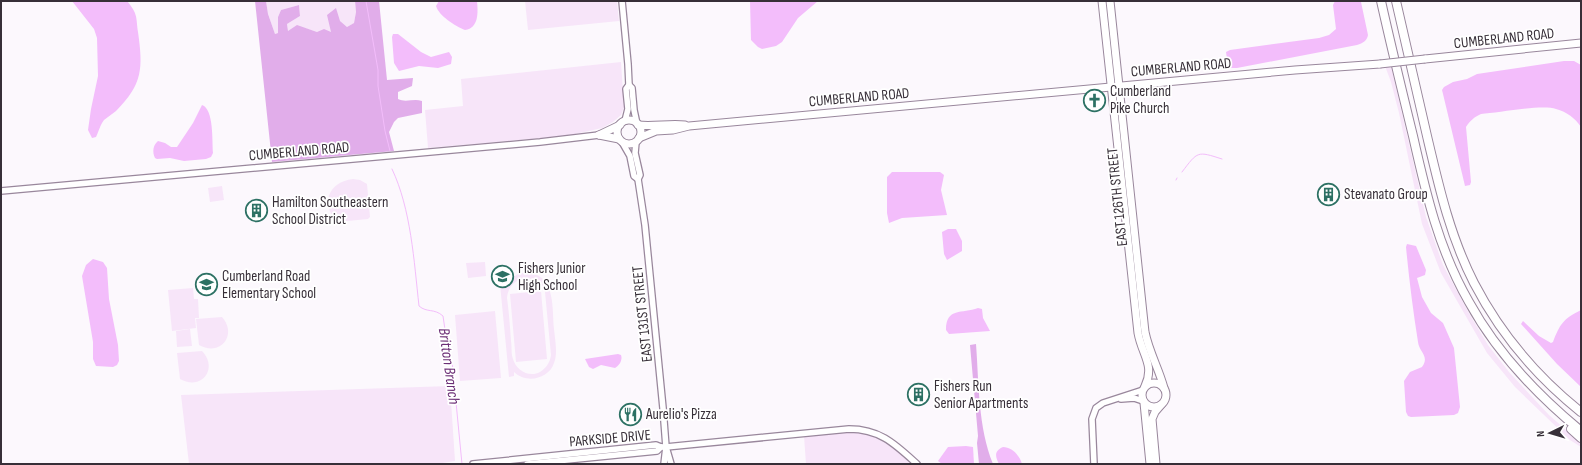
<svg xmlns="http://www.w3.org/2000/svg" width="1582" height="465" viewBox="0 0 1582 465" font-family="'Sofia Sans Condensed',sans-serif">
  <rect width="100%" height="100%" fill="#fcf8fd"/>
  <!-- green -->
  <g fill="#f7e5f9" fill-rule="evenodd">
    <polygon points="266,1 355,1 356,12 354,23 347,27 340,21 332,33 317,32 305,28 288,31 287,24 300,16 299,5 281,10 278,17 278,33 275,34 268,14"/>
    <polygon points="525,1 617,1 619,21 528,30"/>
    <polygon points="621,62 624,107 621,115 613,122 602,128 566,136 428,148 425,110 463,106 461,79"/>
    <polygon points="1385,66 1391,66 1426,217 1443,265 1470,315 1488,345 1509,372 1549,415 1581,443 1581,447 1570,440 1515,387 1487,353 1441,273 1422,224 1399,113 1391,82"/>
    <path d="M 353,179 L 360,180 L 367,184 L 370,217 L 368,219 L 337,222 C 320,204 328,182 353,179 Z"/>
    <polygon points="222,186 224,200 210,202 208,188"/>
    <polygon points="485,262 486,276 468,278 466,263"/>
    <path d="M 505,273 L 506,284 C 513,277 519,271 530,273 C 556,277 552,310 554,329 C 555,340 558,353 554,363 C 549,379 526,384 514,372 L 514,376 L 509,377 L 499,274 ZM 529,278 L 539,283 L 545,292 L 551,355 C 550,363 546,368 540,372 C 529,378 516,370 513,359 C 511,354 512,347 511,341 C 510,327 509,312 507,298 C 508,286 516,278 529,278 Z"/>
    <polygon points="193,288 194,299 198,299 199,318 195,318 196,328 172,331 168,290"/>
    <polygon points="541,291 547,359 516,362 510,294"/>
    <polygon points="495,311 501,378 460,381 455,315"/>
    <path d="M 222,317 C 238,335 220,357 199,345 L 196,319 Z"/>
    <polygon points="190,329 192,346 177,347 176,331"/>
    <path d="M 202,351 C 219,369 201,391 180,379 L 177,353 Z"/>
    <polygon points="450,386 455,461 436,464 189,464 181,395"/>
    <path d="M 851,432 C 875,433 894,447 911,464 L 806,464 L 804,436 Z"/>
  </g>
  <!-- forest -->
  <g fill="#e1adea">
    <path d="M 255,1 L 266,1 L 268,14 L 275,34 L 278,33 L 278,17 L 281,10 L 299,5 L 300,16 L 287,24 L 288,31 L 297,25 L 317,32 L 324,29 L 331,32 L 327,15 L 336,8 L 340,21 L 347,27 L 354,23 L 356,12 L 355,1 L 379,1 L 387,80 L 413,78 L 412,86 L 398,92 L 398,99 C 406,103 414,98 422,101 L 422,113 L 398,118 L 394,122 L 389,132 L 394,151 L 272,162 Z"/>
    <path d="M 976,344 C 979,384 978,427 993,464 L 979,464 L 977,443 L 978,436 L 970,345 Z"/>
  </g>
  <!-- water -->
  <g fill="#f3bdfb">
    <path d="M 72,1 L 127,1 C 138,14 136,17 138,32 C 143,68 143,84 116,111 C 112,114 108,117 104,120 C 100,125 99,131 96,137 L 92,138 L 88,130 L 91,109 L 98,76 L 97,38 L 94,29 Z"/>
    <path d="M 439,1 L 477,1 C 478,12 479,28 465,30 C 455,26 439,16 436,6 Z"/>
    <polygon points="750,1 818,1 798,18 782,42 776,46 762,49 758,47 751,40"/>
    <path d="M 1335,1 L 1360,1 L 1361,2 L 1368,35 C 1367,41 1363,43 1357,45 L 1237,68 L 1231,68 L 1228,66 L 1226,52 L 1230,50 L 1319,38 L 1329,35 L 1336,29 L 1333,5 Z"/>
    <polygon points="393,34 398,34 421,52 431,57 449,52 452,57 451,64 438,68 419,66 399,71 394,63 392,37"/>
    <path d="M 1564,61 L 1574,61 L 1581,65 L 1581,127 C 1575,118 1567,112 1556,109 C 1542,104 1498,113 1481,114 C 1474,117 1470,121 1466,127 L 1471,182 L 1470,185 L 1465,186 L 1443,94 L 1442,90 L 1444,87 L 1453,82 L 1467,79 L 1477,74 Z"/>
    <path d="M 202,105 C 214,109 212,141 213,153 L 211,157 L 206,159 L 184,161 L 170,158 L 157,159 L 155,158 C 152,152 153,145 158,141 L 165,143 L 171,147 L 177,147 L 193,123 Z"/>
    <polygon points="892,172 940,172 944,175 941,190 947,215 902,218 889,223 887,213 887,177"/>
    <polygon points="948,229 956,229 962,241 962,251 947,260 944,254 942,232"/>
    <path d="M 1407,244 L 1416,246 L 1426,270 L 1425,275 L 1417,278 L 1422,297 L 1431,313 L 1443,323 L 1454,348 L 1460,407 L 1458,413 L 1454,415 L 1411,417 L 1408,416 L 1406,412 L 1404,381 L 1410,372 L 1422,367 C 1430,356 1419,352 1418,342 C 1413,310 1409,279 1406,247 Z"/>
    <polygon points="93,259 103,262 107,268 109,299 118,345 119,361 117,365 113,367 96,366 93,359 93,342 82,276 86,265"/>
    <path d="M 978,308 L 982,309 L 983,318 L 990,331 L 949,334 L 946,330 C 946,307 962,314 978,308 Z"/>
    <path d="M 1581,310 L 1581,387 L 1557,364 L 1521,324 L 1523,321 L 1539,336 L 1551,343 L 1553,342 C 1560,324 1563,319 1581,310 Z"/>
    <path d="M 618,354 L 621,355 C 623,360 619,366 615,368 L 601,365 L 593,369 L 589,367 L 585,359 Z"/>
    <polygon points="966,446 973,447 974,464 942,464 938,461 948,447"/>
    <path d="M 1003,447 C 1012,447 1020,456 1022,464 L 999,464 C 995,456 994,451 1003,447 Z"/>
  </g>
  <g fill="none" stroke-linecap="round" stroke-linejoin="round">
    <!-- stream -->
    <g stroke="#f3bdfb" stroke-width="1">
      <polyline points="366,1 378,70 378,86 385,131 390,151"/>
      <path d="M 392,169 C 411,209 414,261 419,306 C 427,313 434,308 443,316 L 449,357 L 452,361 L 462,464"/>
      <path d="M 1182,172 C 1198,151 1197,151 1222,159"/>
      <polyline points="1176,180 1177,178"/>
    </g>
    <defs>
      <g id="minor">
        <polyline points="622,1 628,64 629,85 626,89 628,109 625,121"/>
        <polyline points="629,85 632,88 634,110 637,124"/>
        <polyline points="622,142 630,156 634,176 638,179"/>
        <polyline points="636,142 635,153 640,175 638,179 645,225 663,408 666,447 664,464"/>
        <polyline points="1,191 540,142 599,135"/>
        <polyline points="1121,399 1134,398 1143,401"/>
        <polyline points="666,447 671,464"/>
        <path d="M 473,464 L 656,445 L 661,447 L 666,447 L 849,429 C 880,429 895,444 917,464"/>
        <polyline points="527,464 657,451 661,447"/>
        <polyline points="1094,464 1092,419 1096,408 1103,403 1143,390"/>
      </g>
      <g id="major">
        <path d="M 1102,1 L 1138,333 C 1142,355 1155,365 1145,386"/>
        <path d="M 1110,1 L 1145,332 C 1149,352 1159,369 1164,388"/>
        <polyline points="1425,59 1581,43"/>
        <circle cx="629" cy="132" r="12"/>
        <path d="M 638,125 C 654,127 669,123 685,125"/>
        <polyline points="599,135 620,125"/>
        <polyline points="599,135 619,139"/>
        <polyline points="639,138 656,131 673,130 689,126 1295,70 1380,64"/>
        <circle cx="1154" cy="395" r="12"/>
        <polyline points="1144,403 1150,464"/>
        <polyline points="1156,464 1152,419 1155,412 1161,405"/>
      </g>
      <g id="highway">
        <path d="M 1381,1 C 1391,46 1402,91 1413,136 C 1426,194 1439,250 1469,302 C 1497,353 1536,394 1581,431"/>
        <path d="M 1396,1 C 1406,46 1417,91 1427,136 C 1439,187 1450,236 1474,283 C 1500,333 1537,377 1581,412"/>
        <polyline points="1571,429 1581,438"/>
      </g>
    </defs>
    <!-- minor casing -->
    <use href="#minor" stroke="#99879c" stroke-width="8"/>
    <!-- major casing -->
    <use href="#major" stroke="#99879c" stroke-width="9"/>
    <!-- highway casing -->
    <use href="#highway" stroke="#99879c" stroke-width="10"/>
    <!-- minor -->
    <use href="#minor" stroke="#fff" stroke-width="5.5"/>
    <!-- major -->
    <use href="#major" stroke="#fff" stroke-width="7"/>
    <!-- highway -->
    <use href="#highway" stroke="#fff" stroke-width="8"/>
    <defs>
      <polyline id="major-bridge" points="1380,64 1425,59"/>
    </defs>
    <!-- major-bridge casing -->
    <use href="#major-bridge" stroke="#99879c" stroke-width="9" stroke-linecap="butt"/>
    <!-- major-bridge -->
    <use href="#major-bridge" stroke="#fff" stroke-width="7"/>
  </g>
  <!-- icons -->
  <defs>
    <symbol id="church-ring" viewBox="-11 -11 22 22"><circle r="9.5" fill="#fff" stroke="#2d7164" stroke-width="1.5"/><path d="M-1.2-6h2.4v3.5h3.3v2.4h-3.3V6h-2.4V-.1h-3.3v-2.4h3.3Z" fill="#2d7164"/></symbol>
    <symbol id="building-ring" viewBox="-11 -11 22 22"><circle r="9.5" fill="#fff" stroke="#2d7164" stroke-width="1.5"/><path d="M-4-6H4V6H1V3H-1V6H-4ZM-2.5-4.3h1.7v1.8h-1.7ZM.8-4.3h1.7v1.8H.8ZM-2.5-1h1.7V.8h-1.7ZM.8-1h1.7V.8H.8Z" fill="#2d7164"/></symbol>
    <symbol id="school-ring" viewBox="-11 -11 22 22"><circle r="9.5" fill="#fff" stroke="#2d7164" stroke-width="1.5"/><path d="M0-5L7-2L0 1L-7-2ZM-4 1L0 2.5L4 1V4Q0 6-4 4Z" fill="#2d7164"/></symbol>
    <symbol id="restaurant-ring" viewBox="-11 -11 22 22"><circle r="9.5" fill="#fff" stroke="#2d7164" stroke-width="1.5"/><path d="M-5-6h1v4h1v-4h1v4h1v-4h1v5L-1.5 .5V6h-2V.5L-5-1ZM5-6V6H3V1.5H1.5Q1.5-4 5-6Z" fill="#2d7164"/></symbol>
  </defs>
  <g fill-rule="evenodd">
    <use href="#church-ring" x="1082" y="88" width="25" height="25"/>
    <use href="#building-ring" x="1316" y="182" width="25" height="25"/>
    <use href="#building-ring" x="244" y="198" width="25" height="25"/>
    <use href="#school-ring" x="490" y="264" width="25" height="25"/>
    <use href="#school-ring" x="194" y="272" width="25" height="25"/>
    <use href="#building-ring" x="906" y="382" width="25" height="25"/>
    <use href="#restaurant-ring" x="618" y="402" width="25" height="25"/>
  </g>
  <g text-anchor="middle" stroke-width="3.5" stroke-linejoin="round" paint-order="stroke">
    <!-- street labels -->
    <g font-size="15" fill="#372f38" stroke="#fff">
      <text transform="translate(1504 38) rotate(-6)" y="5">CUMBERLAND ROAD</text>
      <text transform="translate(1181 67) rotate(-5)" y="5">CUMBERLAND ROAD</text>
      <text transform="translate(859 97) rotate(-5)" y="5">CUMBERLAND ROAD</text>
      <text transform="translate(299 151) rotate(-5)" y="5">CUMBERLAND ROAD</text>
      <text transform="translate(1117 197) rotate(-96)" y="5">EAST 126TH STREET</text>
      <text transform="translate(642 314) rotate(-96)" y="5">EAST 131ST STREET</text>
      <text transform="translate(610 438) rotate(-5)" y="5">PARKSIDE DRIVE</text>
    </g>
    <!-- poi labels -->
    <g font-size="15" fill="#372f38" stroke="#fff" text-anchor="start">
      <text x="1110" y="96">Cumberland<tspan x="1110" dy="17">Pike Church</tspan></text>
      <text x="1344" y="199">Stevanato Group</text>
      <text x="272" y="207">Hamilton Southeastern<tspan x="272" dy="17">School District</tspan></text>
      <text x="518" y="273">Fishers Junior<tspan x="518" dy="17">High School</tspan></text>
      <text x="222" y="281">Cumberland Road<tspan x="222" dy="17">Elementary School</tspan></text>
      <text x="934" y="391">Fishers Run<tspan x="934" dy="17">Senior Apartments</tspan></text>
      <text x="646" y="419">Aurelio's Pizza</text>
    </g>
    <!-- water labels -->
    <g font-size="16" font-style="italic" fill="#6c2f76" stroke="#fff">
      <text transform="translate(450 366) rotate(82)" y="6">Britton Branch</text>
    </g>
  </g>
  <!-- border -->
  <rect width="1582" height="465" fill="none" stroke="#372f38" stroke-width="4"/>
  <!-- north arrow -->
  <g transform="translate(1550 433) rotate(265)" stroke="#ffffff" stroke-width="3" paint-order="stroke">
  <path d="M0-3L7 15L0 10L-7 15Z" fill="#372f38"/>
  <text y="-6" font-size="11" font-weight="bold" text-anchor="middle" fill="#372f38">N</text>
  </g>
</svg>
